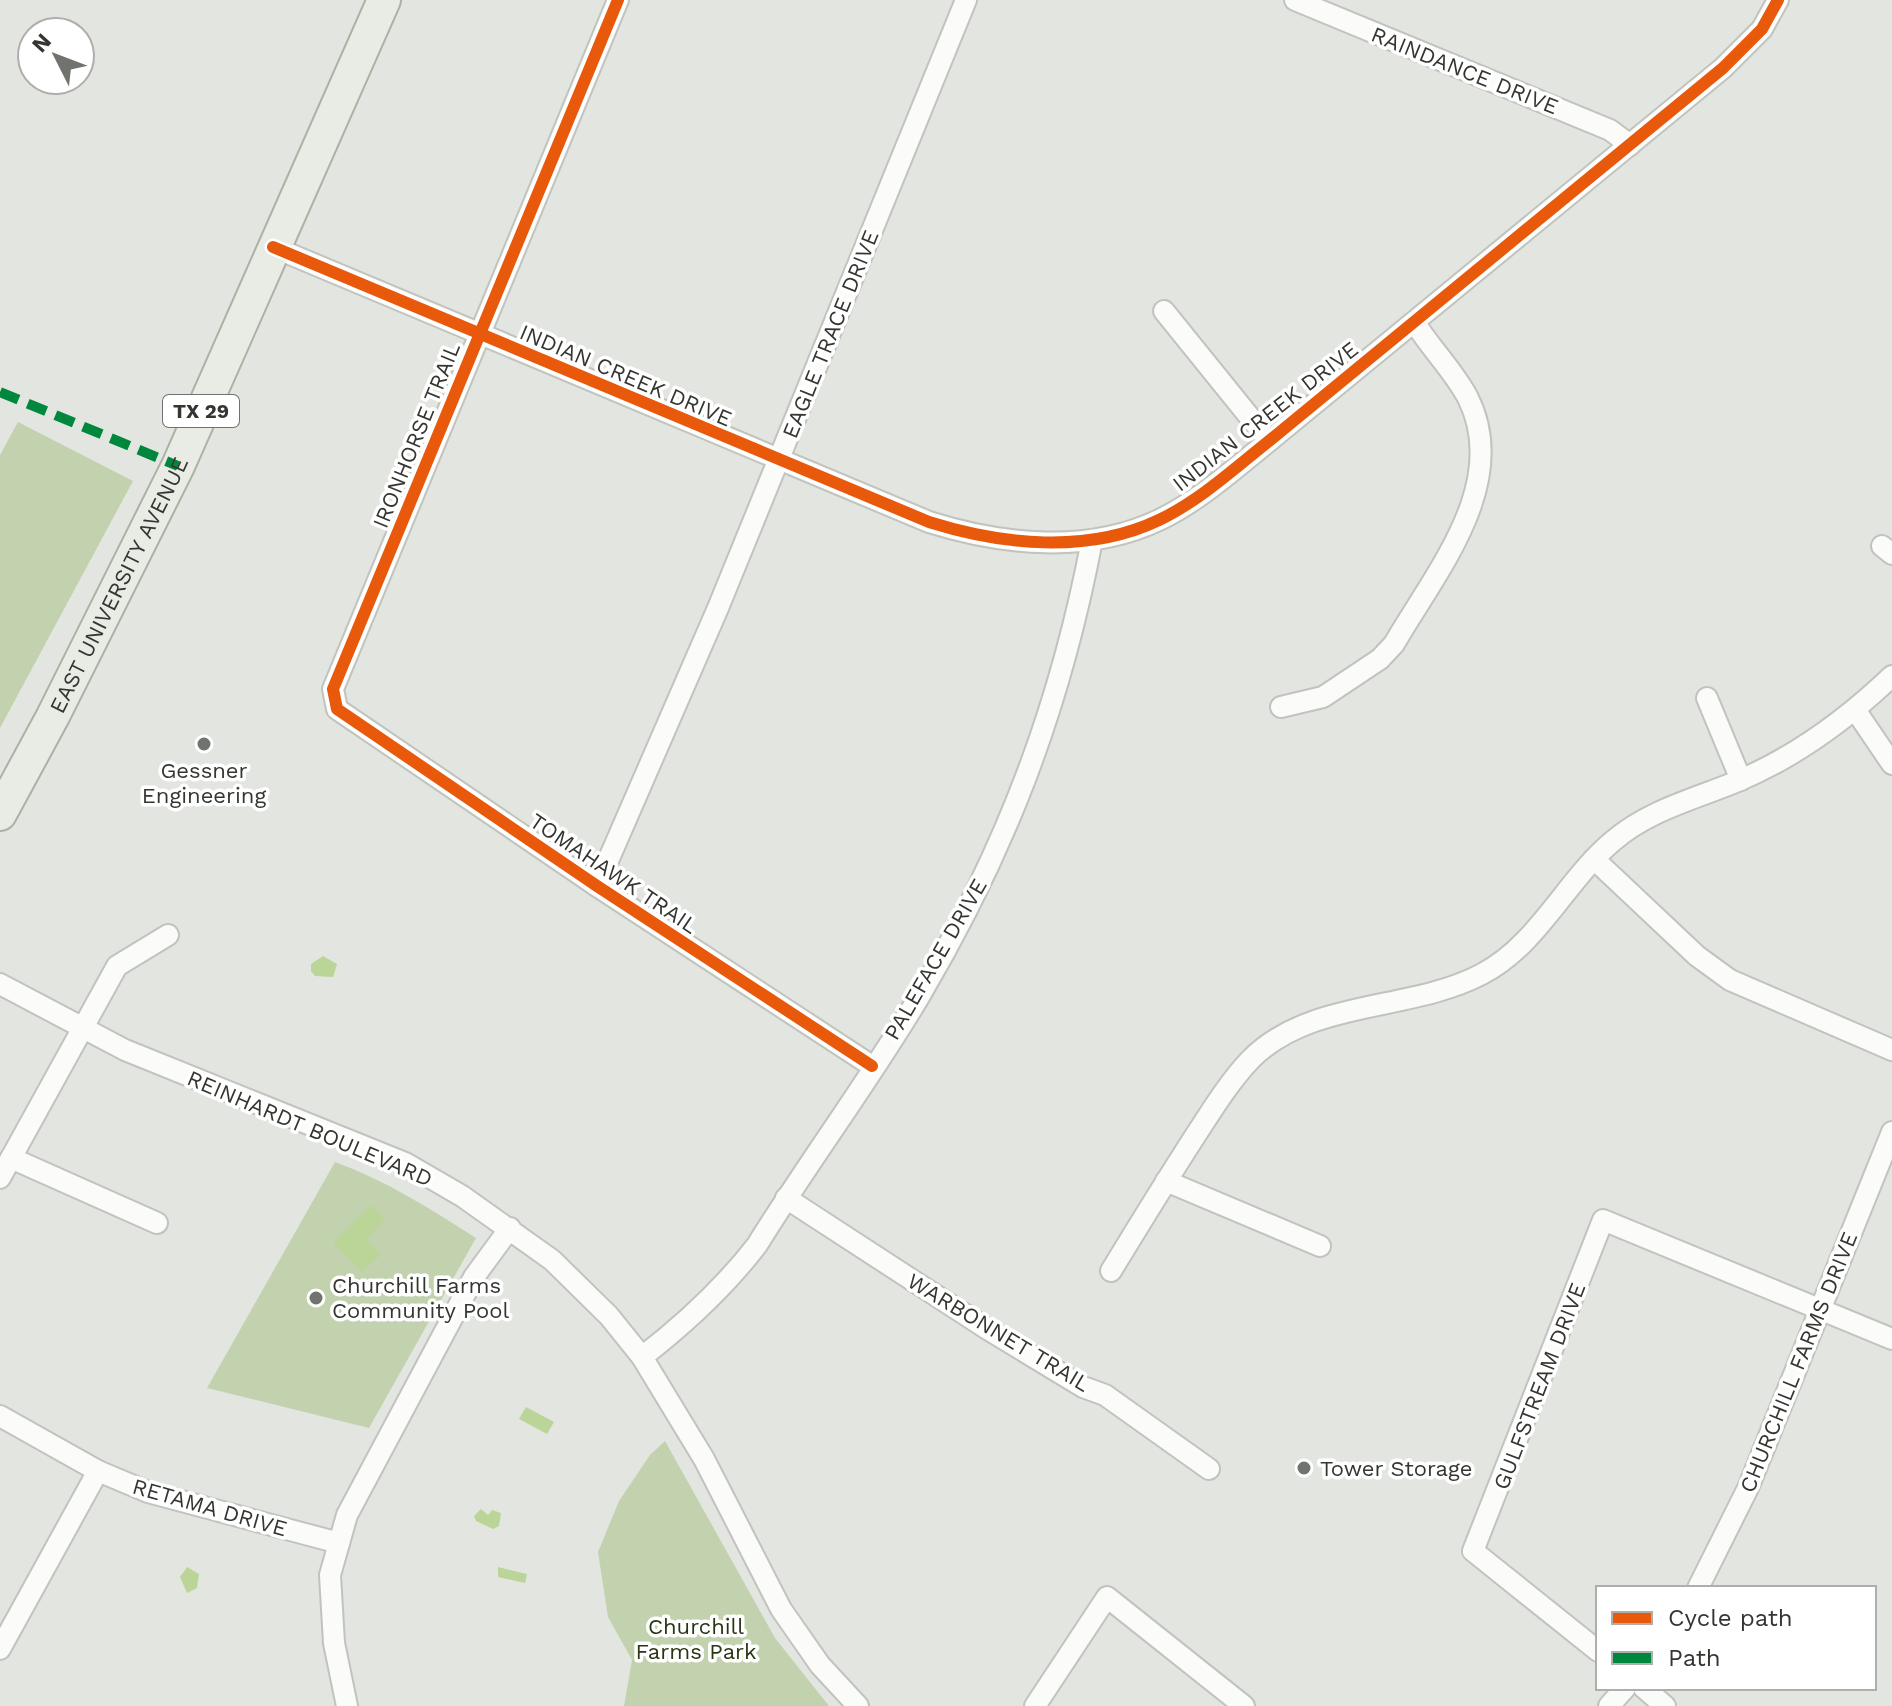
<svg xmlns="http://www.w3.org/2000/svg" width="1892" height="1706" viewBox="0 0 1892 1706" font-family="'Work Sans',sans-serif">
  <rect width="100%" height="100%" fill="#e3e6e0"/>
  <!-- green -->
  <g fill="#c2d1ae">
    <polygon points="18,422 133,481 0,728 0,455"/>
    <path d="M 335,1162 C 385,1180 431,1209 476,1238 L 369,1428 L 207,1388 Z"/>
    <polygon points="665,1441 775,1638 829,1706 624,1706 632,1660 608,1617 598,1552 619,1501 650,1455"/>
  </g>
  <!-- water -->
  <g fill="#bbd497">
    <polygon points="323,956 337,964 333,977 315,976 311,971 311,964"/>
    <polygon points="371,1205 385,1219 366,1239 381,1254 362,1272 333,1243"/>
    <polygon points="526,1407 554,1422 547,1434 519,1419"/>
    <polygon points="481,1509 488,1515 492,1510 501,1513 499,1526 493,1529 476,1521 474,1516"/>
    <polygon points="187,1567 199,1574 197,1588 187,1593 180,1577"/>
    <polygon points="498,1567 527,1574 525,1583 498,1577"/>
  </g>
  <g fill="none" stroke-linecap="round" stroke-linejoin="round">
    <defs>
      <g id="street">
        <polyline points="618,0 333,689 337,709 597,886 872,1066"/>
        <polyline points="1295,0 1610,130 1630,145"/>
        <path d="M 273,247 L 929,522 C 1002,545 1088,554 1159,520 C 1199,501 1234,469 1269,441 L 1723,68 L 1762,29 L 1778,0"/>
        <polyline points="1164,311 1269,441"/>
        <polyline points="1882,546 1892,554"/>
        <polyline points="1707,698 1741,780"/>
        <path d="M 1281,707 L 1323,697 L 1380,659 L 1394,644 C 1435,573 1511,484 1468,398 C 1454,371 1431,349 1415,323"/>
        <polyline points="1856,711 1892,764"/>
        <polyline points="1594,859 1697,956 1730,980 1892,1050"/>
        <polyline points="597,886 718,608 966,0"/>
        <polyline points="0,984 125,1050 405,1163 462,1196 552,1260 609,1316 642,1357 704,1459 781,1609 820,1665 858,1706"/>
        <polyline points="11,1158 157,1223"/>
        <polyline points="0,1178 117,966 168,935"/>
        <polyline points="1166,1181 1320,1246"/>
        <polyline points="786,1198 989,1330 1083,1387 1105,1395 1209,1469"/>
        <path d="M 1111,1271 C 1139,1225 1168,1178 1197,1133 C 1214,1107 1230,1081 1251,1059 C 1311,999 1410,1012 1482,974 C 1538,945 1566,880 1613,841 C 1649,810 1695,799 1738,781 C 1795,757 1848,718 1892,676"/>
        <path d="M 642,1357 C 686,1323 723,1289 757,1245 C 809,1161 869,1081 919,997 C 1006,850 1060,708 1092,540"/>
        <polyline points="0,1416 98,1471 148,1492 339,1543"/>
        <polyline points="1698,1588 1748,1488 1892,1132"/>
        <polyline points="0,1649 98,1471"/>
        <polyline points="1598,1651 1473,1551 1603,1220 1892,1339"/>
        <polyline points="1644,1688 1665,1706"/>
        <polyline points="347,1706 334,1643 330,1575 347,1515 474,1277 510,1228"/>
        <polyline points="1035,1706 1107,1597 1244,1706"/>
        <polyline points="1609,1706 1625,1688"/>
      </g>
      <g id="primary">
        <path id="s1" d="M 0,814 L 53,716 L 178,466 L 384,0"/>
      </g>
    </defs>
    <!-- street casing -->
    <use href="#street" stroke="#c0c3be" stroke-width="24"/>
    <!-- primary casing -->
    <use href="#primary" stroke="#abb1a5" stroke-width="36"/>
    <!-- street -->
    <use href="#street" stroke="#fbfbfa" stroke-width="20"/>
    <!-- primary -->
    <use href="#primary" stroke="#e9ebe5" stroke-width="32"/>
    <!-- quiet -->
    <polyline stroke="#00873e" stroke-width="10" stroke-dasharray="20 10" stroke-linecap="butt" points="0,392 178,466"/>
    <defs>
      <g id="cycleway">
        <polyline points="618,0 333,689 337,709 597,886 872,1066"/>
        <path d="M 273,247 L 929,522 C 1002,545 1088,554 1159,520 C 1199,501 1234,469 1269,441 L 1723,68 L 1762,29 L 1778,0"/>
      </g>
    </defs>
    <!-- cycleway casing -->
    <use href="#cycleway" stroke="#fff" stroke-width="17"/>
    <!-- cycleway -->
    <use href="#cycleway" stroke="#e8590c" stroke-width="12"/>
  </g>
  <!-- markers -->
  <g fill="#71746e" stroke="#fff" stroke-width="3">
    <circle cx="204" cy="744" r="8"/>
    <circle cx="316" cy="1298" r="8"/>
    <circle cx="1304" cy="1468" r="8"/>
  </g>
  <g text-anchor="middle" stroke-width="7" stroke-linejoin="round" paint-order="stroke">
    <!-- shield labels -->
    <rect fill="#fff" stroke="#71726f" stroke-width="2" x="163" y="395" width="76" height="32" rx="6"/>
    <g font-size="20" font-weight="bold" fill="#343631">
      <text x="201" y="418">TX 29</text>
    </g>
    <!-- street labels -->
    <g font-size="22" fill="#343631" stroke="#fff">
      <text transform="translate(1465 70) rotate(22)" y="8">RAINDANCE DRIVE</text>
      <text transform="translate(830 334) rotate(-68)" y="8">EAGLE TRACE DRIVE</text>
      <text transform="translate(626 375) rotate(23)" y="8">INDIAN CREEK DRIVE</text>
      <text transform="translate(1265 416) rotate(-38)" y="8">INDIAN CREEK DRIVE</text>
      <text transform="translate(416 435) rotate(-68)" y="8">IRONHORSE TRAIL</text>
      <text dy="8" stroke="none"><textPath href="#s1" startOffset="258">EAST UNIVERSITY AVENUE</textPath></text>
      <text transform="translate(614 873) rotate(34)" y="8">TOMAHAWK TRAIL</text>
      <text transform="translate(935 959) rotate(-60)" y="8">PALEFACE DRIVE</text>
      <text transform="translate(310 1128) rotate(23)" y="8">REINHARDT BOULEVARD</text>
      <text transform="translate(999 1332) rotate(31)" y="8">WARBONNET TRAIL</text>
      <text transform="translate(1798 1362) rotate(-68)" y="8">CHURCHILL FARMS DRIVE</text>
      <text transform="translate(1539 1386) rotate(-69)" y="8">GULFSTREAM DRIVE</text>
      <text transform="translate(210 1507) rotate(16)" y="8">RETAMA DRIVE</text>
    </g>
    <!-- poi labels -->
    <g font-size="22" fill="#343631" stroke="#fff" text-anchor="start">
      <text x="204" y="778" text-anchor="middle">Gessner<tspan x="204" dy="25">Engineering</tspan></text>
      <text x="332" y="1293">Churchill Farms<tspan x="332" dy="25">Community Pool</tspan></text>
      <text x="1320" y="1476">Tower Storage</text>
    </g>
    <!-- park labels -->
    <g font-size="22" fill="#283612" stroke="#fff">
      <text x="696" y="1634">Churchill<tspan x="696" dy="25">Farms Park</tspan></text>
    </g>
  </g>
  <!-- legend -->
  <rect x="1596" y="1586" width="280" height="104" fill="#ffffff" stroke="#aeafad" stroke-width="2"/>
  <rect x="1612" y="1612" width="40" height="12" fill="#e8590c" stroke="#aeafad" stroke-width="2"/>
  <text x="1668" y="1626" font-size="24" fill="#343631">Cycle path</text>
  <rect x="1612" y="1652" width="40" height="12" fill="#00873e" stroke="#aeafad" stroke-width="2"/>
  <text x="1668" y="1666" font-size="24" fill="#343631">Path</text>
  <!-- north arrow -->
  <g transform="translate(56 56) rotate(312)"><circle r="38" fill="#ffffff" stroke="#aeafad" stroke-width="2"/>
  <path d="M0-6L14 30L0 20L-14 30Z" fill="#71746e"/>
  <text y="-12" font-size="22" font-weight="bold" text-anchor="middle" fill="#343631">N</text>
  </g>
</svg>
